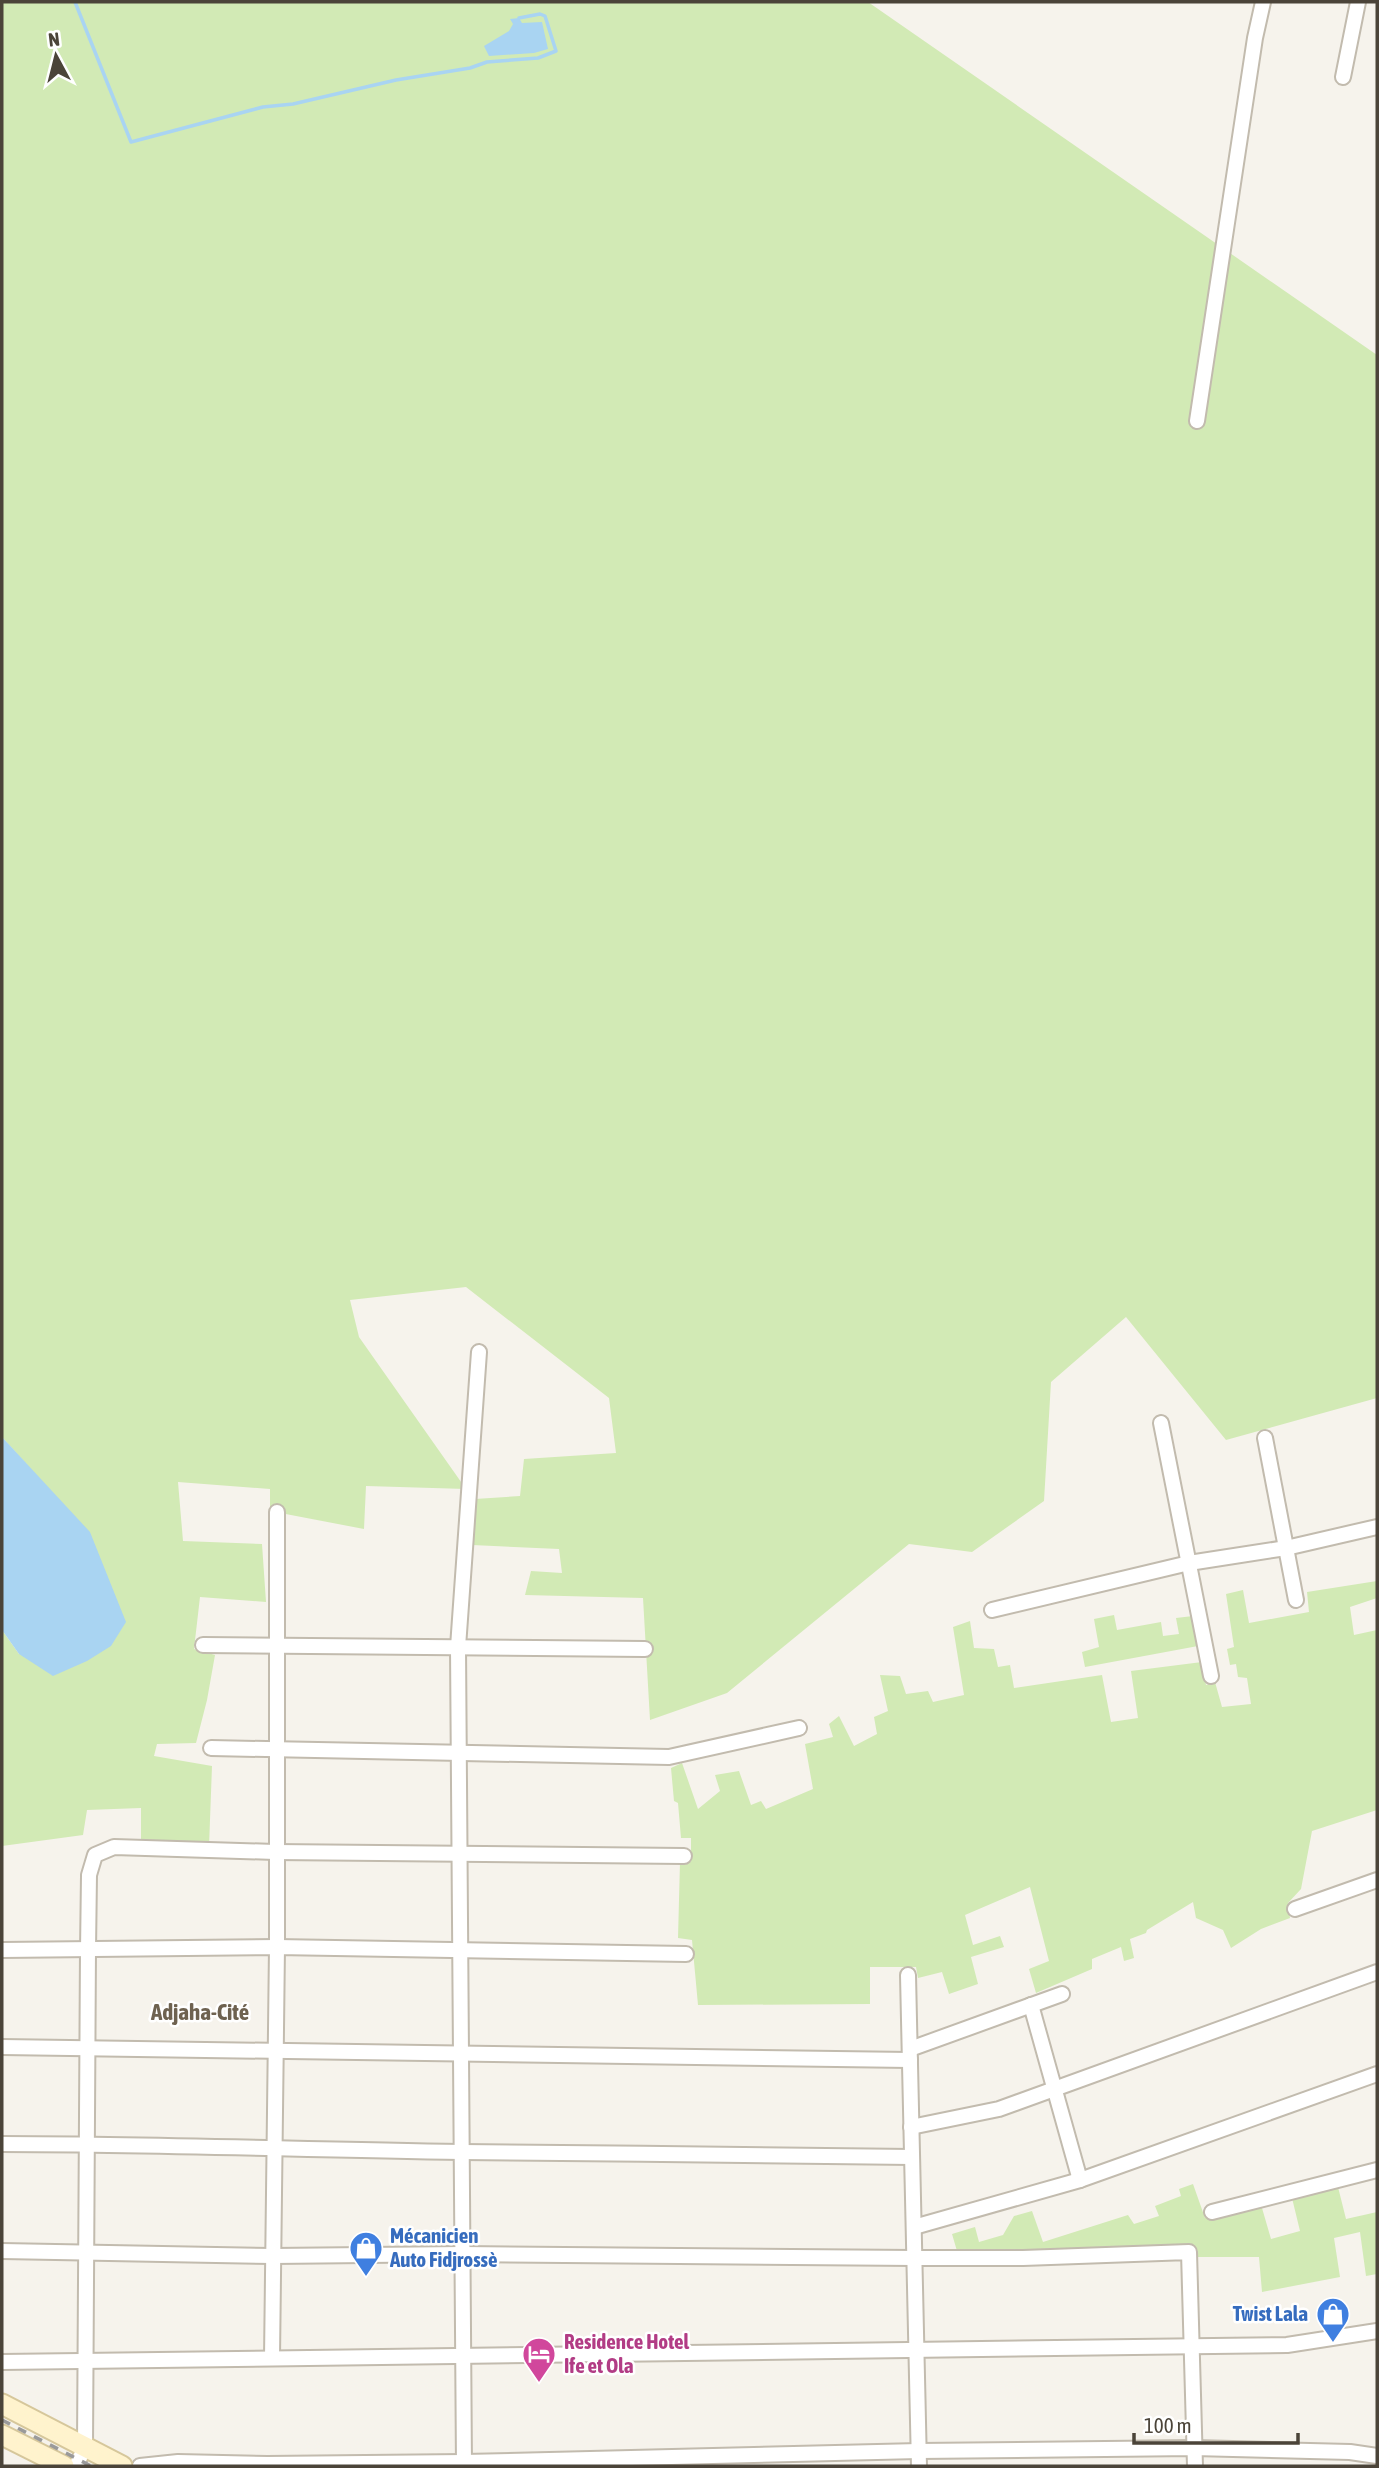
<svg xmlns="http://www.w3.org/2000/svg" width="1379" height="2468" viewBox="0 0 1379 2468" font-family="'Asap Condensed',sans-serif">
  <rect width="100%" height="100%" fill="#f6f3ec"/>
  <!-- green -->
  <g fill="#d2eab5">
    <polygon points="2,2 868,2 1377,355 1377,1398 1226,1440 1126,1317 1051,1382 1044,1501 972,1552 909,1544 727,1693 650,1720 643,1598 525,1595 531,1571 562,1573 559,1549 472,1545 475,1499 520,1496 524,1459 616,1453 609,1398 466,1287 350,1300 359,1337 466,1489 366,1486 364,1529 270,1511 270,1489 178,1482 183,1541 262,1544 266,1602 200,1597 194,1649 215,1655 207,1700 196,1743 157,1744 154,1756 212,1766 209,1847 141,1845 141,1808 87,1810 83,1835 2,1846 2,1630 19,1654 57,1498 2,1437"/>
    <polygon points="1377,1581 1377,1598 1350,1607 1354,1635 1377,1630 1377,1810 1312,1831 1301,1889 1288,1903 1290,1918 1261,1929 1231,1948 1223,1930 1196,1918 1193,1902 1147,1930 1146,1933 1130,1939 1134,1958 1124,1961 1121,1947 1092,1959 1092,1969 1036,1993 1029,1969 1049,1961 1030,1887 965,1915 973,1945 1000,1936 1004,1947 971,1957 978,1984 949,1994 942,1972 918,1978 916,1967 870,1967 870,2004 698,2005 692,1940 678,1938 680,1862 691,1862 691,1838 681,1838 678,1803 674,1801 671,1768 682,1763 698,1809 720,1791 715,1775 739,1771 751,1805 761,1801 766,1809 813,1789 805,1744 833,1737 829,1724 839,1716 854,1746 877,1734 874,1717 888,1711 880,1675 900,1676 906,1694 928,1691 933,1702 964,1695 953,1627 970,1621 974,1648 994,1649 998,1667 1010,1665 1014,1688 1102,1675 1111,1722 1138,1718 1131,1671 1202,1662 1206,1685 1215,1682 1222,1707 1251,1704 1247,1678 1238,1677 1236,1664 1230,1665 1227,1649 1234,1647 1226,1594 1243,1590 1249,1623 1309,1612 1307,1592"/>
    <polygon points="1114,1615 1117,1630 1161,1622 1163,1636 1179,1634 1176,1618 1193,1616 1198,1646 1085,1667 1082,1652 1099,1647 1094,1619"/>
    <polygon points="1193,2184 1205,2218 1262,2208 1271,2239 1300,2231 1292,2198 1338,2187 1346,2219 1377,2212 1377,2274 1366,2276 1360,2232 1334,2238 1340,2277 1262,2292 1259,2257 1197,2257 1196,2247 957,2251 952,2234 975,2227 979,2242 1003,2235 1014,2216 1032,2211 1043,2242 1128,2215 1134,2224 1159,2216 1155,2206 1181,2196 1179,2189"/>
  </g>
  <!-- water -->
  <g fill="#a9d4f2">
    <polygon points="519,18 522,23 542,22 548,49 534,53 489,56 484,46 509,31 513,24 510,19"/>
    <polygon points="2,1437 90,1532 126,1622 111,1646 87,1661 53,1676 19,1654 2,1630"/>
  </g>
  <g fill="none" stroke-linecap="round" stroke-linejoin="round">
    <!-- stream -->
    <polyline stroke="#a9d4f2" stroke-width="3.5" points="75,2 131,142 263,107 293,104 396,80 470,68 487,62 538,58 556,51 545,16 540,14 519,18"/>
    <defs>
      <g id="street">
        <polyline points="1343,77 1358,2"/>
        <polyline points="1197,421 1255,38 1263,2"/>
        <polyline points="1161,1423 1211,1676"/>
        <polyline points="1265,1438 1296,1600"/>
        <polyline points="992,1610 1189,1563 1286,1548 1377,1527"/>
        <polyline points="203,1645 645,1649"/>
        <polyline points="211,1748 669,1757 799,1728"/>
        <polyline points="1295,1909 1377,1880"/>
        <polyline points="2,1950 277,1947 686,1954"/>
        <polyline points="908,1975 919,2466"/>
        <polyline points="1031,2005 1080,2180"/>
        <polyline points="2,2047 910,2060"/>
        <polyline points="910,2049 1062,1994"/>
        <polyline points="911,2127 999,2109 1377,1972"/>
        <path d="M 2,2144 C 155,2144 309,2150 462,2152 C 612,2154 762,2154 912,2157"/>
        <polyline points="1212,2212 1377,2170"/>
        <polyline points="914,2227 1080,2180 1377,2074"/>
        <polyline points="2,2251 273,2256 462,2254 914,2258 1023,2258 1189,2252 1195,2466"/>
        <polyline points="272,2358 277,1947 277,1512"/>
        <polyline points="2,2362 1287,2345 1377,2331"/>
        <polyline points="76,2466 85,2447 88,1950 89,1875 95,1855 114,1847 275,1852 684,1856"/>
        <polyline points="140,2466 178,2462 267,2464 464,2462 919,2451 1194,2448 1350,2452 1377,2456"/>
        <polyline points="464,2466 458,1647 479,1352"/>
      </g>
      <g id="secondary">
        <polyline points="2,2404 122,2466"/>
        <polyline points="2,2435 64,2466"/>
      </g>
    </defs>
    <!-- street casing -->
    <use href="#street" stroke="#c2bbae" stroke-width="18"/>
    <!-- secondary casing -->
    <use href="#secondary" stroke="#d6c79b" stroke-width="23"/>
    <!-- street -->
    <use href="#street" stroke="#fff" stroke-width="14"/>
    <!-- secondary -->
    <use href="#secondary" stroke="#fff3cd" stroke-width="19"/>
    <!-- rail -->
    <polyline stroke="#9a9a9a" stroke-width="3.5" stroke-dasharray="9 9" stroke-linecap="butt" points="2,2420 91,2466"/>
  </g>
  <!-- icons -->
  <defs>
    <symbol id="shop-pin" viewBox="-11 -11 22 30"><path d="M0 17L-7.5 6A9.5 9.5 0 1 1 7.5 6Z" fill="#3f7fe0" stroke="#fff"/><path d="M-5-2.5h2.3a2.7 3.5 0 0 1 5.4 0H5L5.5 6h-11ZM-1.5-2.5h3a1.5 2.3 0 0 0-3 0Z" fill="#fff"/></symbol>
    <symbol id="hotel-pin" viewBox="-11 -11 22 30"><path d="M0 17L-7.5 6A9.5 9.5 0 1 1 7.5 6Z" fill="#d1479c" stroke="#fff"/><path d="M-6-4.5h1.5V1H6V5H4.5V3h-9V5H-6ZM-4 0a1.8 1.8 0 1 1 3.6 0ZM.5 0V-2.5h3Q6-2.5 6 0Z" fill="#fff"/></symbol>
  </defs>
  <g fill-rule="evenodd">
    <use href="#shop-pin" x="347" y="2229" width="38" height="52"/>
    <use href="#shop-pin" x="1314" y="2295" width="38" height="52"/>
    <use href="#hotel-pin" x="520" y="2335" width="38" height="52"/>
  </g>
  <g text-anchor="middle" stroke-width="5" stroke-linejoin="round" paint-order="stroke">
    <!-- shop labels -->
    <g font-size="21" font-weight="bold" fill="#366cbe" stroke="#fff" text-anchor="start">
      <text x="390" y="2243">Mécanicien<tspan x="390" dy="24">Auto Fidjrossè</tspan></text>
      <text x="1308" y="2321" text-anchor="end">Twist Lala</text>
    </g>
    <!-- hotel labels -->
    <g font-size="21" font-weight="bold" fill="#b23c85" stroke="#fff" text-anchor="start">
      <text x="564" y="2349">Residence Hotel<tspan x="564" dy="24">Ife et Ola</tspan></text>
    </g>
    <!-- neighbourhood labels -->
    <g font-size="23" font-weight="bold" fill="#6e6250" stroke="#fff">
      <text x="200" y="2020">Adjaha-Cité</text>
    </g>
  </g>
  <!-- border -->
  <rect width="1379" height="2468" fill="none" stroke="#4b4439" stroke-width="7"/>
  <!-- north arrow -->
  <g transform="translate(56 56) rotate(353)" stroke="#ffffff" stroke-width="5" paint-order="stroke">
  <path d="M0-5L12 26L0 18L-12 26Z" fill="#4b4439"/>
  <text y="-10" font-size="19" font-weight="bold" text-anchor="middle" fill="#4b4439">N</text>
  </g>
  <!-- scale -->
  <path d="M1134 2433v10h164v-10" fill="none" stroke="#4b4439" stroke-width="3.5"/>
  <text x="1144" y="2433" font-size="21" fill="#4b4439" stroke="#ffffff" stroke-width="5" paint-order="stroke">100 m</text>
</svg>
